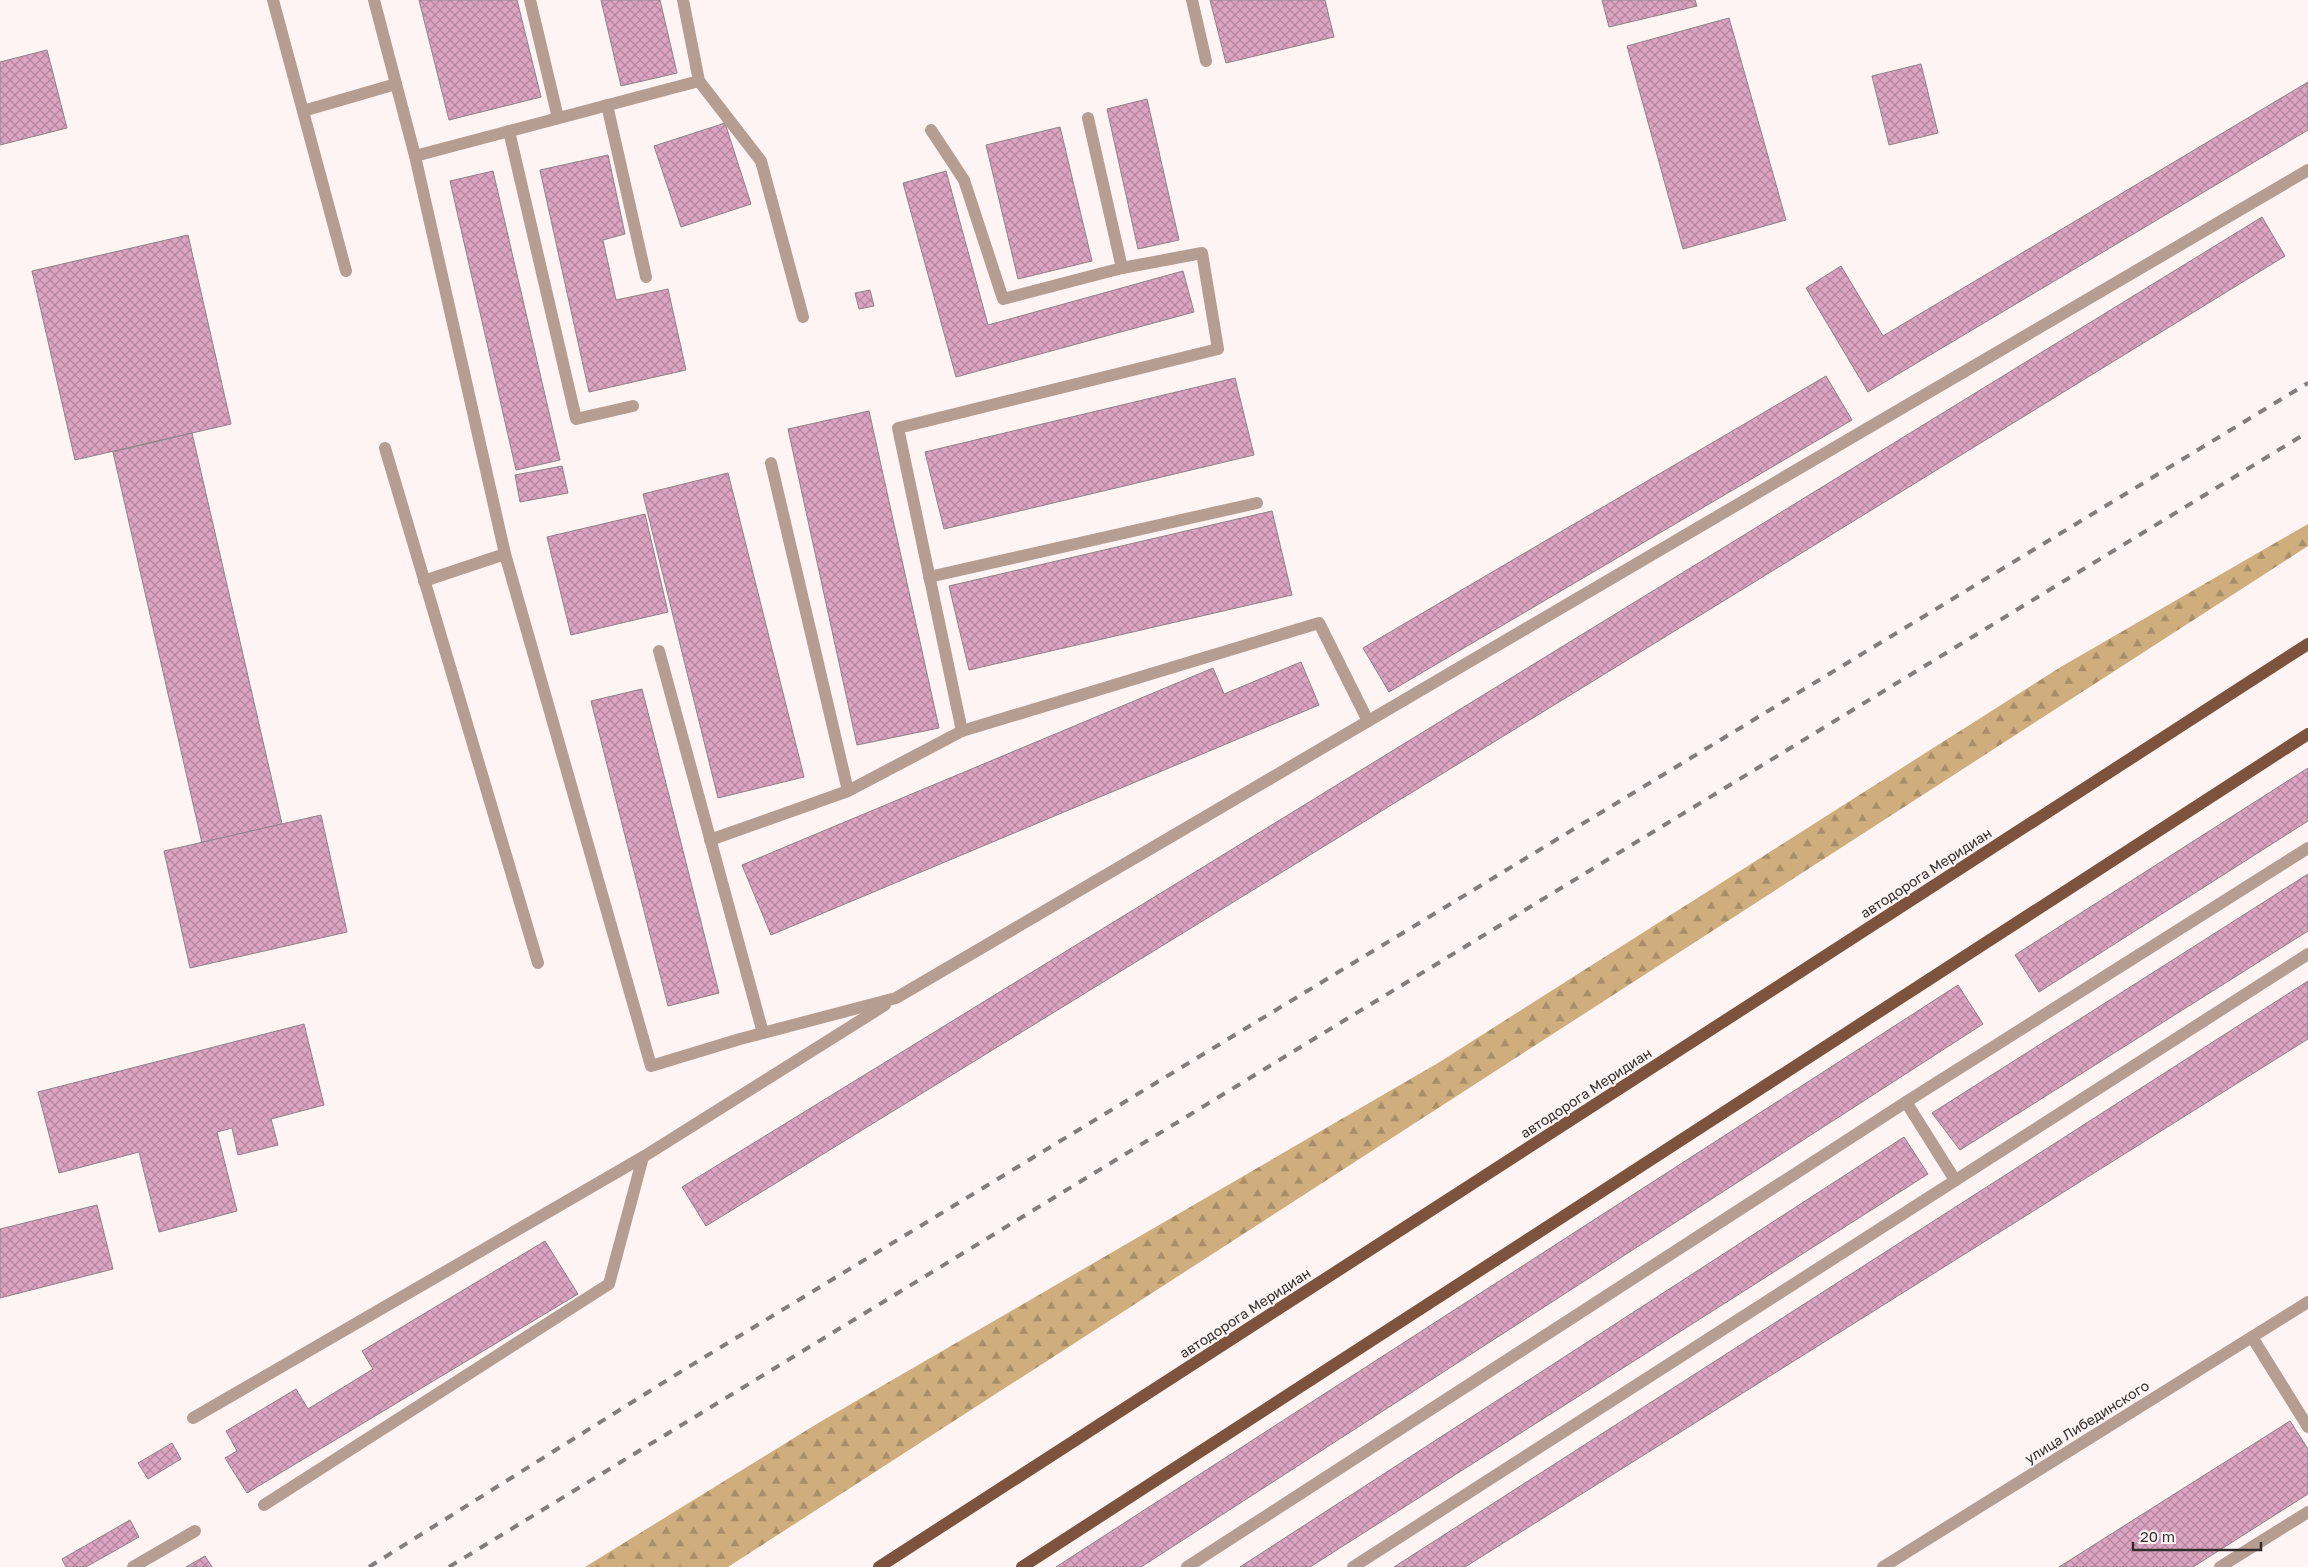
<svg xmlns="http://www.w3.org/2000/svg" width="2308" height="1567" viewBox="0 0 2308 1567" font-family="'Golos Text',sans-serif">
  <defs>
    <pattern id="forest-firs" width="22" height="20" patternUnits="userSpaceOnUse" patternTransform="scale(1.25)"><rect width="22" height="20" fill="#cfad7c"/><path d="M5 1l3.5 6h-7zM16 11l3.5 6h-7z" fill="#a98d66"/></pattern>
    <pattern id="building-cross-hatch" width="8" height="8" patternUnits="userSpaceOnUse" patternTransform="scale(1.25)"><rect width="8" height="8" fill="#dca4c1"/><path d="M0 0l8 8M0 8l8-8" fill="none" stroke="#b3869d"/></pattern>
  </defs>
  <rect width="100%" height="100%" fill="#fef4f4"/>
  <!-- forest -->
  <polygon fill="url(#forest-firs)" points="2308,524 2308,546 728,1567 585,1567 820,1422 1438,1063 2059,668"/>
  <!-- building -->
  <g fill="url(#building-cross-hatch)" stroke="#8d8388">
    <polygon points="419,0 517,0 541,97 449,120"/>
    <polygon points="601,0 660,0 677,73 621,86"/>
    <polygon points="1210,0 1325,0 1334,37 1226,63"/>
    <polygon points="1602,0 1695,0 1697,6 1609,27"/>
    <polygon points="1729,18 1786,220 1683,249 1627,46"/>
    <polygon points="47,50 67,128 0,145 0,62"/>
    <polygon points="1921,64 1938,133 1889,145 1872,76"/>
    <polygon points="2308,82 2308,130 1868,392 1806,288 1841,266 1883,336"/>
    <polygon points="1147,99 1179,240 1138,249 1107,109"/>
    <polygon points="725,123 751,204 681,227 654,146"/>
    <polygon points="1060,127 1092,261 1018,279 986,145"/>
    <polygon points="608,155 625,234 603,240 616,300 668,289 686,370 589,392 540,170"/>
    <polygon points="493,171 560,460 516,470 450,181"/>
    <polygon points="946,171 988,325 1183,271 1194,312 956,377 903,183"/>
    <polygon points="2262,217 2285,256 706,1226 682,1187"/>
    <polygon points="188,235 231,424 75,460 32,271"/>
    <polygon points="870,290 874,306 859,309 855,293"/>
    <polygon points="1826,376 1852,420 1389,692 1363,648"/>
    <polygon points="1235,378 1254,455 944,529 925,452"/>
    <polygon points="869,411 939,728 857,745 788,429"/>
    <polygon points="192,433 282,824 202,843 113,452"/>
    <polygon points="562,466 568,493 520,502 515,475"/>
    <polygon points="728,473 804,777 718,798 643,494"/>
    <polygon points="1272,511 1292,595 969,670 949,586"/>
    <polygon points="645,514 668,612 571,635 547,537"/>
    <polygon points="1301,662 1319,705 771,935 742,865 1213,668 1224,694"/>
    <polygon points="642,689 719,993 668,1006 591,701"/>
    <polygon points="2308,768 2308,821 2039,992 2015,955"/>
    <polygon points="321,815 347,932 190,968 164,851"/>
    <polygon points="2308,874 2308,931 1960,1150 1932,1113"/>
    <polygon points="2308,981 2308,1039 1465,1567 1394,1567"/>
    <polygon points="1958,985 1983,1024 1141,1567 1056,1567"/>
    <polygon points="304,1024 324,1105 271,1119 278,1145 238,1155 232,1128 217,1132 237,1211 159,1232 139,1152 59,1173 38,1092"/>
    <polygon points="1904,1137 1928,1174 1310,1567 1240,1567"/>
    <polygon points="97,1205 113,1269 0,1298 0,1229"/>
    <polygon points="545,1241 578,1294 247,1493 225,1458 237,1451 226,1431 296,1389 308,1409 373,1369 362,1351"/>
    <polygon points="2290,1421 2308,1449 2308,1494 2193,1567 2059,1567"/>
    <polygon points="172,1443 181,1459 148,1479 138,1463"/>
    <polygon points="130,1520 139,1537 86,1567 66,1567 62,1559"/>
    <polygon points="205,1556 212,1567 186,1567"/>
  </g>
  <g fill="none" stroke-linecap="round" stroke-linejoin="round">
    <!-- minor -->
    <g stroke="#b69d91" stroke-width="12">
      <polyline points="273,0 346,271"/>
      <polyline points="374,0 415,156 505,554 651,1066 740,1039 896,998 2308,170"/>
      <polyline points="530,0 558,118"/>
      <polyline points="1192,0 1206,61"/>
      <polyline points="699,81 761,161 803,317"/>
      <polyline points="607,105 646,277"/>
      <polyline points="303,111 396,84"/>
      <polyline points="1088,118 1122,268"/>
      <polyline points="931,130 964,180 1003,299 1122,268 1202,253 1218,349 898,428 962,731"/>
      <polyline points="509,131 576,419 633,406"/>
      <polyline points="415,156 699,81 683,0"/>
      <polyline points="385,448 538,963"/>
      <polyline points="771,463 848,791"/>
      <polyline points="929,577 1257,503"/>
      <polyline points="424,581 505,554"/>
      <polyline points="659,651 763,1033"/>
      <polyline points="710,840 848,791 962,731 1319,623 1368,721"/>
      <polyline points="1906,1102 1955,1180"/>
      <polyline points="2252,1337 2308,1427"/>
      <polyline points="193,1418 643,1157"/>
      <polyline points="264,1505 609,1284 643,1157 885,1005"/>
      <polyline points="133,1567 195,1531"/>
      <polyline points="1187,1567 1906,1102 2308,848"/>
      <polyline points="1353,1567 2308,954"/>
      <polyline points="1883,1567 2308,1302"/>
      <polyline points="2220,1567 2308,1512"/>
    </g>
    <!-- major -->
    <g stroke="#7d533e" stroke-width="12">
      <polyline points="879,1567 2308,644"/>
      <polyline points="1022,1567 2308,734"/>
    </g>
    <!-- rail -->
    <g stroke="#837d7d" stroke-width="4" stroke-dasharray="9 9" stroke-linecap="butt">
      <polyline points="369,1567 685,1369 2308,383"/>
      <polyline points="449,1567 2308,432"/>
    </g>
  </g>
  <g text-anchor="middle" stroke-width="4" stroke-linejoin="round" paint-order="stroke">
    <!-- street labels -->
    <g font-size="14" fill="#312d2d" stroke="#fef4f4">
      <text transform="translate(1926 873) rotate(-33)" y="5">автодорога Меридиан</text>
      <text transform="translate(1586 1093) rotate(-33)" y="5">автодорога Меридиан</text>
      <text transform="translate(1245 1313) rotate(-33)" y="5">автодорога Меридиан</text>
      <text transform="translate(2087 1422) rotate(-32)" y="5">улица Либединского</text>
    </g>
  </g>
  <!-- scale -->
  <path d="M2133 1542v8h128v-8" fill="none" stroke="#312d2d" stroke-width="2.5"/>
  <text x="2140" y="1542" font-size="15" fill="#312d2d" stroke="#fef4f4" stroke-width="4" paint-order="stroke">20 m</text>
</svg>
